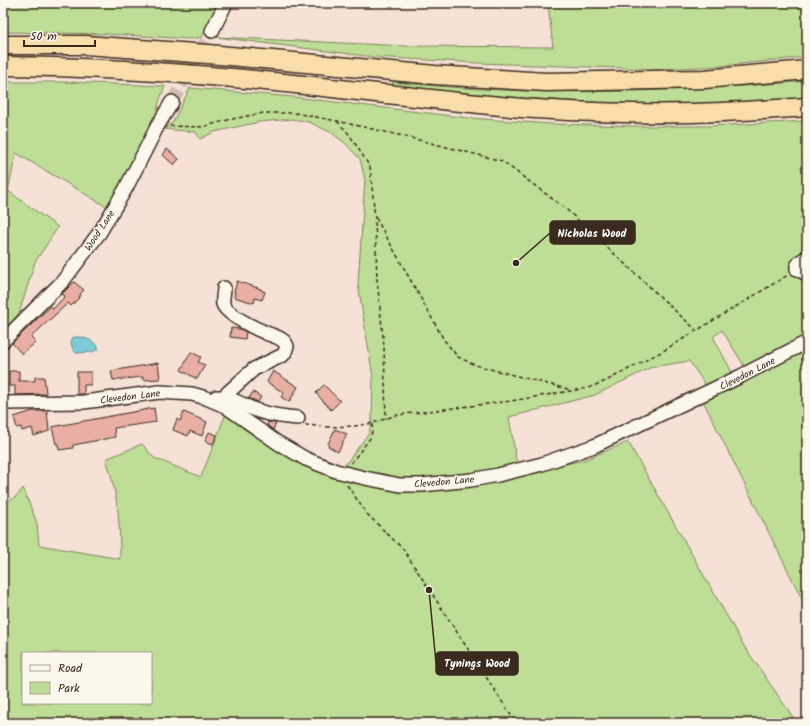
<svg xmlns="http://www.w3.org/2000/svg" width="810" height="726" viewBox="0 0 810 726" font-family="Kalam,sans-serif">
  <rect width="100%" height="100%" fill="#f6e1d7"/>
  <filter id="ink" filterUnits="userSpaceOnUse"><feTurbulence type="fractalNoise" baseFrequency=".025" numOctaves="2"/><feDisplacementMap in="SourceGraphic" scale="8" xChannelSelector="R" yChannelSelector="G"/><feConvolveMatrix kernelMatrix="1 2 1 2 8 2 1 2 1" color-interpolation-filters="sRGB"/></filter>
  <g filter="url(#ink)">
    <!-- green -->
    <g fill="#bede97" stroke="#7c845a" fill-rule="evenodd">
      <polygon points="3,3 220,3 202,37 191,39 108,34 3,32"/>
      <polygon points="548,3 807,3 807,57 720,66 658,69 589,67 479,63 374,57 216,37 406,46 553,47"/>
      <path d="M 807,81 L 807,98 C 669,112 530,100 392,86 L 393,82 C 531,97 669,93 807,81 Z"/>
      <polygon points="3,82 65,82 165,86 159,102 156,116 121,186 107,207 16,153 8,191 58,227 35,262 19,313 11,324 3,332"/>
      <path d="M 190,88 L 293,97 L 469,118 L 551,124 L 635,126 L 708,126 L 807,121 L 807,255 L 795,262 L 807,278 L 807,336 L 746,369 L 722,330 L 713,337 L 733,374 L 707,387 L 689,361 L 652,367 L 595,395 L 509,417 L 517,465 C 484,474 440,482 406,480 C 385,478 363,473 342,469 L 369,433 L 372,420 L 373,377 L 358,284 L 365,180 L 360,159 L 345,143 L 332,133 L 309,122 L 292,119 L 259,122 L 214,132 L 200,139 L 196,132 L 164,129 L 173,122 Z"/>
      <polygon points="807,348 807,609 703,401"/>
      <path d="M 227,411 L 342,478 L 419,493 L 486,482 L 584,460 L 628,442 L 744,646 L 797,723 L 9,723 L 3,720 L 3,500 C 13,502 18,495 23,488 L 37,523 L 39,545 L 120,559 C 120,521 118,495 106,459 L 142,444 L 154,458 L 201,477 ZM 23,653 L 151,653 L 151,703 L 23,703 Z"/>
    </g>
    <!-- water -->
    <path fill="#7bcbd7" stroke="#618b8d" d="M 76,337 C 84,337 92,340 98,346 L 98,349 L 92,352 L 76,353 C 72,350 70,343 72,338 Z"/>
    <!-- building -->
    <g fill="#e9afa5" stroke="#3b2a1e">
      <polygon points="167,149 179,159 174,165 163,155"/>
      <polygon points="237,281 261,289 261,290 265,292 262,300 255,298 254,303 234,297 235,292 234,292"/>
      <polygon points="74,282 84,290 80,294 81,294 78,298 79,298 71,306 68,303 31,337 36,342 22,354 12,343 51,306 53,309 65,296 62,294"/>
      <polygon points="231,328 240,329 246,332 245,339 230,337"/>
      <polygon points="191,352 201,357 198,362 205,365 197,379 181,370"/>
      <polygon points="158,363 160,379 143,380 143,377 113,380 111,371"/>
      <polygon points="9,371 19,371 19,381 35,381 35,377 44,377 46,393 45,394 15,395 15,386 9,386"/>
      <polygon points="273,371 298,387 289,402 281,397 284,393 267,382"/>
      <polygon points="77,372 91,372 91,385 84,385 84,394 77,394"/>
      <polygon points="324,385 340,401 331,410 316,393"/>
      <polygon points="253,392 261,397 258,402 249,398"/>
      <polygon points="154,408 156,422 114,428 115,437 73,445 73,448 59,450 58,444 56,444 52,427"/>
      <polygon points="33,411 47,411 49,431 34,436 32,428 22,431 21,427 17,428 14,417"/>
      <polygon points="184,412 207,422 202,436 190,431 188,436 173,430 177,419 180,421"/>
      <polygon points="268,422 276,423 273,430 267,425"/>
      <polygon points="335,429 347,434 338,452 328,446 329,444 328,444"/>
      <polygon points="209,432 217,435 213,444 205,441"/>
    </g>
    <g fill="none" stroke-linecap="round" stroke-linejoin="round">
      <!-- minor-tunnel -->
      <polyline stroke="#d1bcb2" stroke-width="13" stroke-dasharray="13 6" stroke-linecap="butt" points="172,102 212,31"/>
      <defs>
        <g id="minor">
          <polyline points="212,31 226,3"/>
          <polyline points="807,257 800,262 797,266 797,269 807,274"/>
          <polyline points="3,341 63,281 100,232 126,188 158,125 172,102"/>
          <path d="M 216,397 C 230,396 244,406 258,411 C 271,415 284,417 298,418"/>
          <path d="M 223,397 L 254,369 L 283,355 L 285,352 L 287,346 C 284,337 271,336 264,332 C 254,328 226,314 223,304 C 222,299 224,293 224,288"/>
          <polyline points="3,403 84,402 159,392 192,394 206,398 225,406 278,443 306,459 336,471 365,478 400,485 422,485 471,480 498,475 542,464 594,446 741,376 807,342"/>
        </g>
        <g id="highway">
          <polyline points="3,45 85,45 208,54 435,75 546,82 704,79 807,70"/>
          <path d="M 3,66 C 122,67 240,77 358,91 C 418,97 476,105 536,109 C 598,113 660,115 722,112 C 750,111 779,109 807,107"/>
        </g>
      </defs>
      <!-- minor casing -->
      <use href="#minor" stroke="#3b2a1e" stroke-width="16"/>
      <!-- highway casing -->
      <use href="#highway" stroke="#3b2a1e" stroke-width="21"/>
      <!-- path -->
      <g stroke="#3b2a1e" stroke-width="1.5" stroke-dasharray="4 3" stroke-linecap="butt">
        <polyline points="337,121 349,134 370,167 375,218 377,279 384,347 386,419"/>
        <polyline points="170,126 202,127 232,119 263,113 295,113 337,121 403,136 502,161 566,209 697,331"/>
        <polyline points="376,218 444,340 458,357 475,365 571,390"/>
        <polyline points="305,425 328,427 355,426 373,423 397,415 511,401 588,388 606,381 663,351 788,275"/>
        <polyline points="351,463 371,437 373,423"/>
        <polyline points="347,485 367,514 403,549 516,723"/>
      </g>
      <!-- minor -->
      <use href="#minor" stroke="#fbf7ec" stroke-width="13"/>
      <!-- highway -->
      <use href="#highway" stroke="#f9ddab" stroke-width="18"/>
    </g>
  </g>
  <g text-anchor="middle" stroke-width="3" stroke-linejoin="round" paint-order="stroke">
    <!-- street labels -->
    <g font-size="10" fill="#3b2a1e" stroke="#fbf7ec">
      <text transform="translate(99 230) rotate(-57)" y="4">Wood Lane</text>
      <text transform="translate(747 373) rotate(-27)" y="4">Clevedon Lane</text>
      <text transform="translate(130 396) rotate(-7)" y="4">Clevedon Lane</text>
      <text transform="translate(444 481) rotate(-5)" y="4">Clevedon Lane</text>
    </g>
  </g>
  <!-- callouts -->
  <path fill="none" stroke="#3b2a1e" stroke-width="1.5" d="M516 263L550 233M429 590L436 663"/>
  <g fill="#3b2a1e" stroke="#fbf7ec" stroke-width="1.5">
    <circle cx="516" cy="263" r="4"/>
    <circle cx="429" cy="590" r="4"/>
  </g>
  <g fill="#3b2a1e" stroke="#3b2a1e" stroke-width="1.5">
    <rect x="550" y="221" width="85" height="23" rx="4"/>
    <rect x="436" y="652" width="82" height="23" rx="4"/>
  </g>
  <g font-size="11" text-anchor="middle" font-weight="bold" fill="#fff">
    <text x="592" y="237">Nicholas Wood</text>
    <text x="477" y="667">Tynings Wood</text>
  </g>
  <!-- margin -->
  <rect width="810" height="726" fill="none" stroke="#fbf7ec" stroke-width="16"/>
  <rect x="8" y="8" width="794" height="710" fill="none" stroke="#3b2a1e" stroke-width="1.5" filter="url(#ink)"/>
  <!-- legend -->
  <rect x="22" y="652" width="130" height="52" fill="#fbf7ec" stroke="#aea59a"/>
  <rect x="30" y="665" width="20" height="6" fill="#fbf7ec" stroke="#aea59a"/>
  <text x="58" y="672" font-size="12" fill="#3b2a1e">Road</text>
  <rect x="30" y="682" width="20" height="12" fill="#bede97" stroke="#aea59a"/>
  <text x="58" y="692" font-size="12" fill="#3b2a1e">Park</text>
  <!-- scale -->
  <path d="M24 40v6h71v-6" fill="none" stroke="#3b2a1e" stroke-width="2"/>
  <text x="30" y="40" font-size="12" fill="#3b2a1e" stroke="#fbf7ec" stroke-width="3" paint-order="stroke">50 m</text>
</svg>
